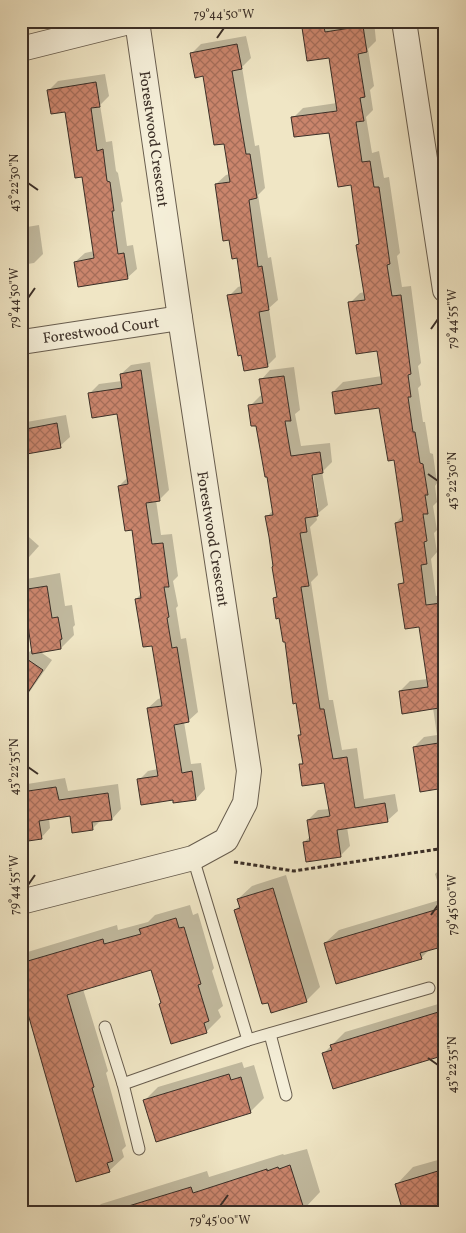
<svg xmlns="http://www.w3.org/2000/svg" width="466" height="1233" viewBox="0 0 466 1233" font-family="Vollkorn,serif">
  <defs>
    <pattern id="building-cross-hatch" width="8" height="8" patternUnits="userSpaceOnUse" patternTransform="scale(1.25)"><rect width="8" height="8" fill="#ca856c"/><path d="M0 0l8 8M0 8l8-8" fill="none" stroke="#a56d59"/></pattern>
  </defs>
  <rect width="100%" height="100%" fill="#f0e6c5"/>
  <filter id="stains"><feTurbulence type="fractalNoise" baseFrequency=".004" numOctaves="4"/><feColorMatrix values="0 0 0 0 .2 0 0 0 0 .09 0 0 0 0 .02 0 0 0 .5 -.17"/></filter>
  <radialGradient id="worn" r=".72"><stop offset=".6" stop-color="#630" stop-opacity="0"/><stop offset="1" stop-color="#630" stop-opacity=".3"/></radialGradient>
  <!-- shadow -->
  <g fill="#0003" fill-rule="evenodd">
    <polygon points="302,21 335,21 335,23 374,21 376,41 368,49 374,86 370,90 373,110 366,117 372,153 379,151 384,178 389,177 400,253 397,256 402,287 411,286 421,363 418,366 421,385 418,388 423,422 425,422 430,453 433,454 437,483 435,486 437,502 433,506 437,530 434,533 437,552 431,559 436,596 445,594 444,787 414,747 424,737 437,735 433,708 400,691 410,681 428,679 421,626 400,585 404,580 396,523 403,515 395,459 380,407 333,392 343,382 382,376 378,350 350,303 360,293 365,292 358,245 360,243 352,183 330,131 293,118 303,108 337,103 330,56"/>
    <polygon points="246,36 251,58 242,67 255,146 259,145 265,188 258,195 268,258 271,257 278,300 269,308 276,357 267,366 229,296 238,287 242,286 238,257 230,238 216,184 226,175 230,174 225,142 204,75 192,53 201,44"/>
    <polygon points="105,74 109,96 100,105 106,142 112,141 116,171 118,173 123,201 121,203 127,246 133,245 137,269 127,278 75,262 85,253 94,251 83,175 67,111 49,90 58,81"/>
    <polygon points="39,225 43,254 34,263 21,265 21,228"/>
    <polygon points="150,362 169,490 160,499 156,500 161,535 172,534 178,576 173,581 178,606 176,608 181,639 186,638 198,712 188,721 184,722 191,764 201,763 205,789 196,799 174,799 139,780 148,771 158,769 148,708 158,699 162,698 153,644 136,599 142,593 133,529 119,486 128,477 118,412 89,394 99,384 122,381 121,374 131,365"/>
    <path d="M 294,367 L 300,410 L 295,414 L 301,446 L 330,443 L 332,462 L 322,472 L 328,505 L 316,515 L 317,520 L 310,527 L 318,575 L 311,582 L 329,700 L 333,700 L 342,750 L 357,748 L 364,799 L 395,794 L 398,811 L 388,820 L 347,827 L 350,846 L 340,856 L 304,842 L 311,836 L 308,820 L 318,810 L 330,809 L 325,781 L 300,765 L 304,761 L 299,736 L 302,732 L 286,641 L 274,599 L 278,595 L 267,517 L 273,510 L 257,424 L 250,406 L 260,396 L 263,395 L 261,380 L 270,370 ZM 312,468 L 318,508 L 316,508 L 309,469 Z"/>
    <polygon points="66,415 70,437 60,446 21,453 21,423"/>
    <polygon points="21,530 39,546 21,566"/>
    <polygon points="60,573 65,606 72,605 75,625 73,627 74,635 61,648 39,651 52,660 21,704 21,661 33,648 27,609 21,610 21,580"/>
    <polygon points="65,778 68,791 118,784 121,809 112,819 101,820 92,829 71,815 49,818 50,828 41,838 24,840 21,843 21,785"/>
    <polygon points="445,793 445,840 443,840 437,801"/>
    <polygon points="445,865 445,945 430,949 421,958 325,943 339,930 443,899 435,874"/>
    <polygon points="286,875 320,987 306,1001 235,910 240,905 238,899 252,886"/>
    <polygon points="190,905 193,915 198,913 214,968 212,971 223,1006 218,1010 221,1017 206,1032 162,1002 152,968 83,989 108,1071 106,1073 126,1146 122,1150 124,1157 109,1171 27,1005 21,1007 21,954 117,925 118,930 148,922 155,915"/>
    <polygon points="445,1002 445,1054 324,1053 345,1032"/>
    <polygon points="242,1062 244,1068 254,1065 264,1098 251,1111 157,1140 145,1100 158,1087"/>
    <polygon points="307,1149 320,1192 304,1209 293,1212 93,1212 101,1204 207,1171 209,1177 283,1154 284,1155"/>
    <polygon points="445,1158 445,1212 397,1184 413,1167"/>
  </g>
  <!-- building -->
  <g fill="url(#building-cross-hatch)" stroke="#3b2f27">
    <polygon points="301,21 323,21 325,32 363,26 367,52 358,54 365,97 360,98 364,121 356,122 362,162 370,161 374,187 379,187 390,264 387,265 392,296 401,295 411,374 408,375 411,397 408,397 413,432 415,432 420,463 423,464 428,495 425,495 428,514 423,514 427,541 424,542 427,564 421,565 426,605 441,603 445,626 445,707 402,714 399,691 428,687 419,627 405,629 398,584 404,583 395,523 403,521 394,460 388,461 379,408 335,414 332,392 382,384 377,351 356,354 348,302 365,300 356,245 359,244 351,185 338,187 329,133 294,137 291,117 337,111 329,58 307,61"/>
    <polygon points="237,44 242,69 232,71 246,154 250,154 257,198 249,200 258,267 262,266 269,310 259,312 268,367 244,371 241,355 238,356 227,295 242,293 237,258 232,259 229,240 223,241 215,184 230,182 224,144 214,145 203,76 195,78 190,53"/>
    <polygon points="96,82 100,107 91,108 97,151 103,149 107,181 110,182 114,211 112,211 118,254 124,253 128,279 78,287 74,262 94,258 82,177 75,178 65,112 51,114 47,90"/>
    <polygon points="141,370 160,501 146,503 152,544 163,543 169,587 164,587 169,617 167,618 172,648 177,647 189,722 174,725 182,773 192,771 196,800 173,803 173,800 141,805 137,779 158,776 147,708 162,706 152,646 143,647 135,599 141,598 132,530 125,531 118,486 128,484 117,414 92,418 88,393 122,388 120,374"/>
    <polygon points="284,376 291,421 285,421 291,456 320,452 323,473 312,475 318,516 305,518 307,532 300,533 309,586 301,587 320,709 324,709 333,759 347,757 355,808 385,803 388,822 337,830 341,857 306,862 303,842 310,841 307,820 330,816 324,783 302,786 299,764 303,764 298,735 301,735 296,703 293,704 285,642 283,642 279,618 276,619 273,598 277,597 272,567 273,566 269,537 265,516 273,515 267,477 265,477 256,426 251,426 248,405 263,403 259,379"/>
    <polygon points="57,423 61,448 21,455 21,430"/>
    <polygon points="47,586 52,618 58,617 62,639 60,640 61,649 32,654 26,611 21,611 21,590"/>
    <polygon points="21,655 43,670 21,703"/>
    <polygon points="445,742 445,763 440,764 444,788 420,792 413,747"/>
    <polygon points="56,787 59,800 108,793 112,820 92,822 93,830 72,833 70,816 39,821 42,839 21,842 21,792"/>
    <polygon points="273,888 307,1002 271,1013 268,1003 262,1004 234,910 240,908 237,899"/>
    <polygon points="445,907 445,946 420,953 422,959 336,984 324,943"/>
    <polygon points="176,918 179,928 184,927 201,984 198,985 209,1021 204,1023 207,1033 171,1044 159,1004 161,1003 151,970 67,995 94,1087 92,1088 113,1161 107,1163 110,1172 76,1182 26,1007 21,1008 21,963 103,939 104,944 141,934 139,929"/>
    <polygon points="445,1010 445,1055 333,1089 322,1053 332,1050 330,1045"/>
    <polygon points="229,1074 231,1080 241,1077 251,1113 156,1142 143,1100"/>
    <polygon points="290,1165 305,1212 123,1212 122,1208 191,1187 193,1193 267,1169 267,1171 278,1167 279,1169"/>
    <polygon points="438,1171 445,1187 445,1212 403,1212 395,1184"/>
  </g>
  <g fill="none" stroke-linecap="round" stroke-linejoin="round">
    <defs>
      <g id="lane">
        <polyline points="193,858 248,1040"/>
        <polyline points="105,1027 123,1084 139,1149"/>
        <polyline points="270,1034 286,1095"/>
        <polyline points="123,1084 248,1040 429,988"/>
      </g>
      <g id="street">
        <polyline points="404,21 445,290"/>
        <polyline points="21,49 133,21"/>
        <polyline points="22,342 180,318"/>
        <polyline points="21,902 193,858 226,840 245,803 249,771 180,318 137,21"/>
      </g>
    </defs>
    <!-- lane casing -->
    <use href="#lane" stroke="#685d4e" stroke-width="13"/>
    <!-- street casing -->
    <use href="#street" stroke="#685d4e" stroke-width="26"/>
    <!-- path -->
    <polyline stroke="#3b2f27" stroke-width="3" stroke-dasharray="4 2.5" stroke-linecap="butt" points="234,862 294,871 445,848"/>
    <!-- lane -->
    <use href="#lane" stroke="#f5efd9" stroke-width="11"/>
    <!-- street -->
    <use href="#street" stroke="#f5efd9" stroke-width="24"/>
  </g>
  <!-- ticks -->
  <path fill="none" stroke="#3b2f27" stroke-width="2" d="M 217,38 L 224,28M 28,183 L 38,190M 28,298 L 35,288M 431,329 L 438,319M 428,474 L 438,481M 28,767 L 38,774M 28,885 L 35,875M 431,915 L 438,905M 428,1058 L 438,1065M 220,1206 L 228,1195"/>
  <g text-anchor="middle" stroke-width="5" stroke-linejoin="round" paint-order="stroke">
    <!-- street labels -->
    <g font-size="15" fill="#3b2f27" stroke="#f5efd9">
      <text transform="translate(154 139) rotate(82)" y="5">Forestwood Crescent</text>
      <text transform="translate(101 330) rotate(-8)" y="5">Forestwood Court</text>
      <text transform="translate(213 539) rotate(81)" y="5">Forestwood Crescent</text>
    </g>
  </g>
  <!-- margin -->
  <rect width="466" height="1233" fill="none" stroke="#f0e6c5" stroke-width="55"/>
  <rect x="28" y="28" width="410" height="1178" fill="none" stroke="#3b2f27" stroke-width="2"/>
  <g font-size="12" text-anchor="middle" fill="#3b2f27">
    <text x="224" y="18">79°44'50"W</text>
    <text transform="translate(14 183) rotate(-90)" y="4">43°22'30"N</text>
    <text transform="translate(14 298) rotate(-90)" y="4">79°44'50"W</text>
    <text transform="translate(452 319) rotate(-90)" y="4">79°44'55"W</text>
    <text transform="translate(452 481) rotate(-90)" y="4">43°22'30"N</text>
    <text transform="translate(14 767) rotate(-90)" y="4">43°22'35"N</text>
    <text transform="translate(14 885) rotate(-90)" y="4">79°44'55"W</text>
    <text transform="translate(452 905) rotate(-90)" y="4">79°45'00"W</text>
    <text transform="translate(452 1065) rotate(-90)" y="4">43°22'35"N</text>
    <text x="220" y="1224">79°45'00"W</text>
  </g>
  <rect width="100%" height="100%" filter="url(#stains)"/>
  <rect width="100%" height="100%" fill="url(#worn)"/>
</svg>
